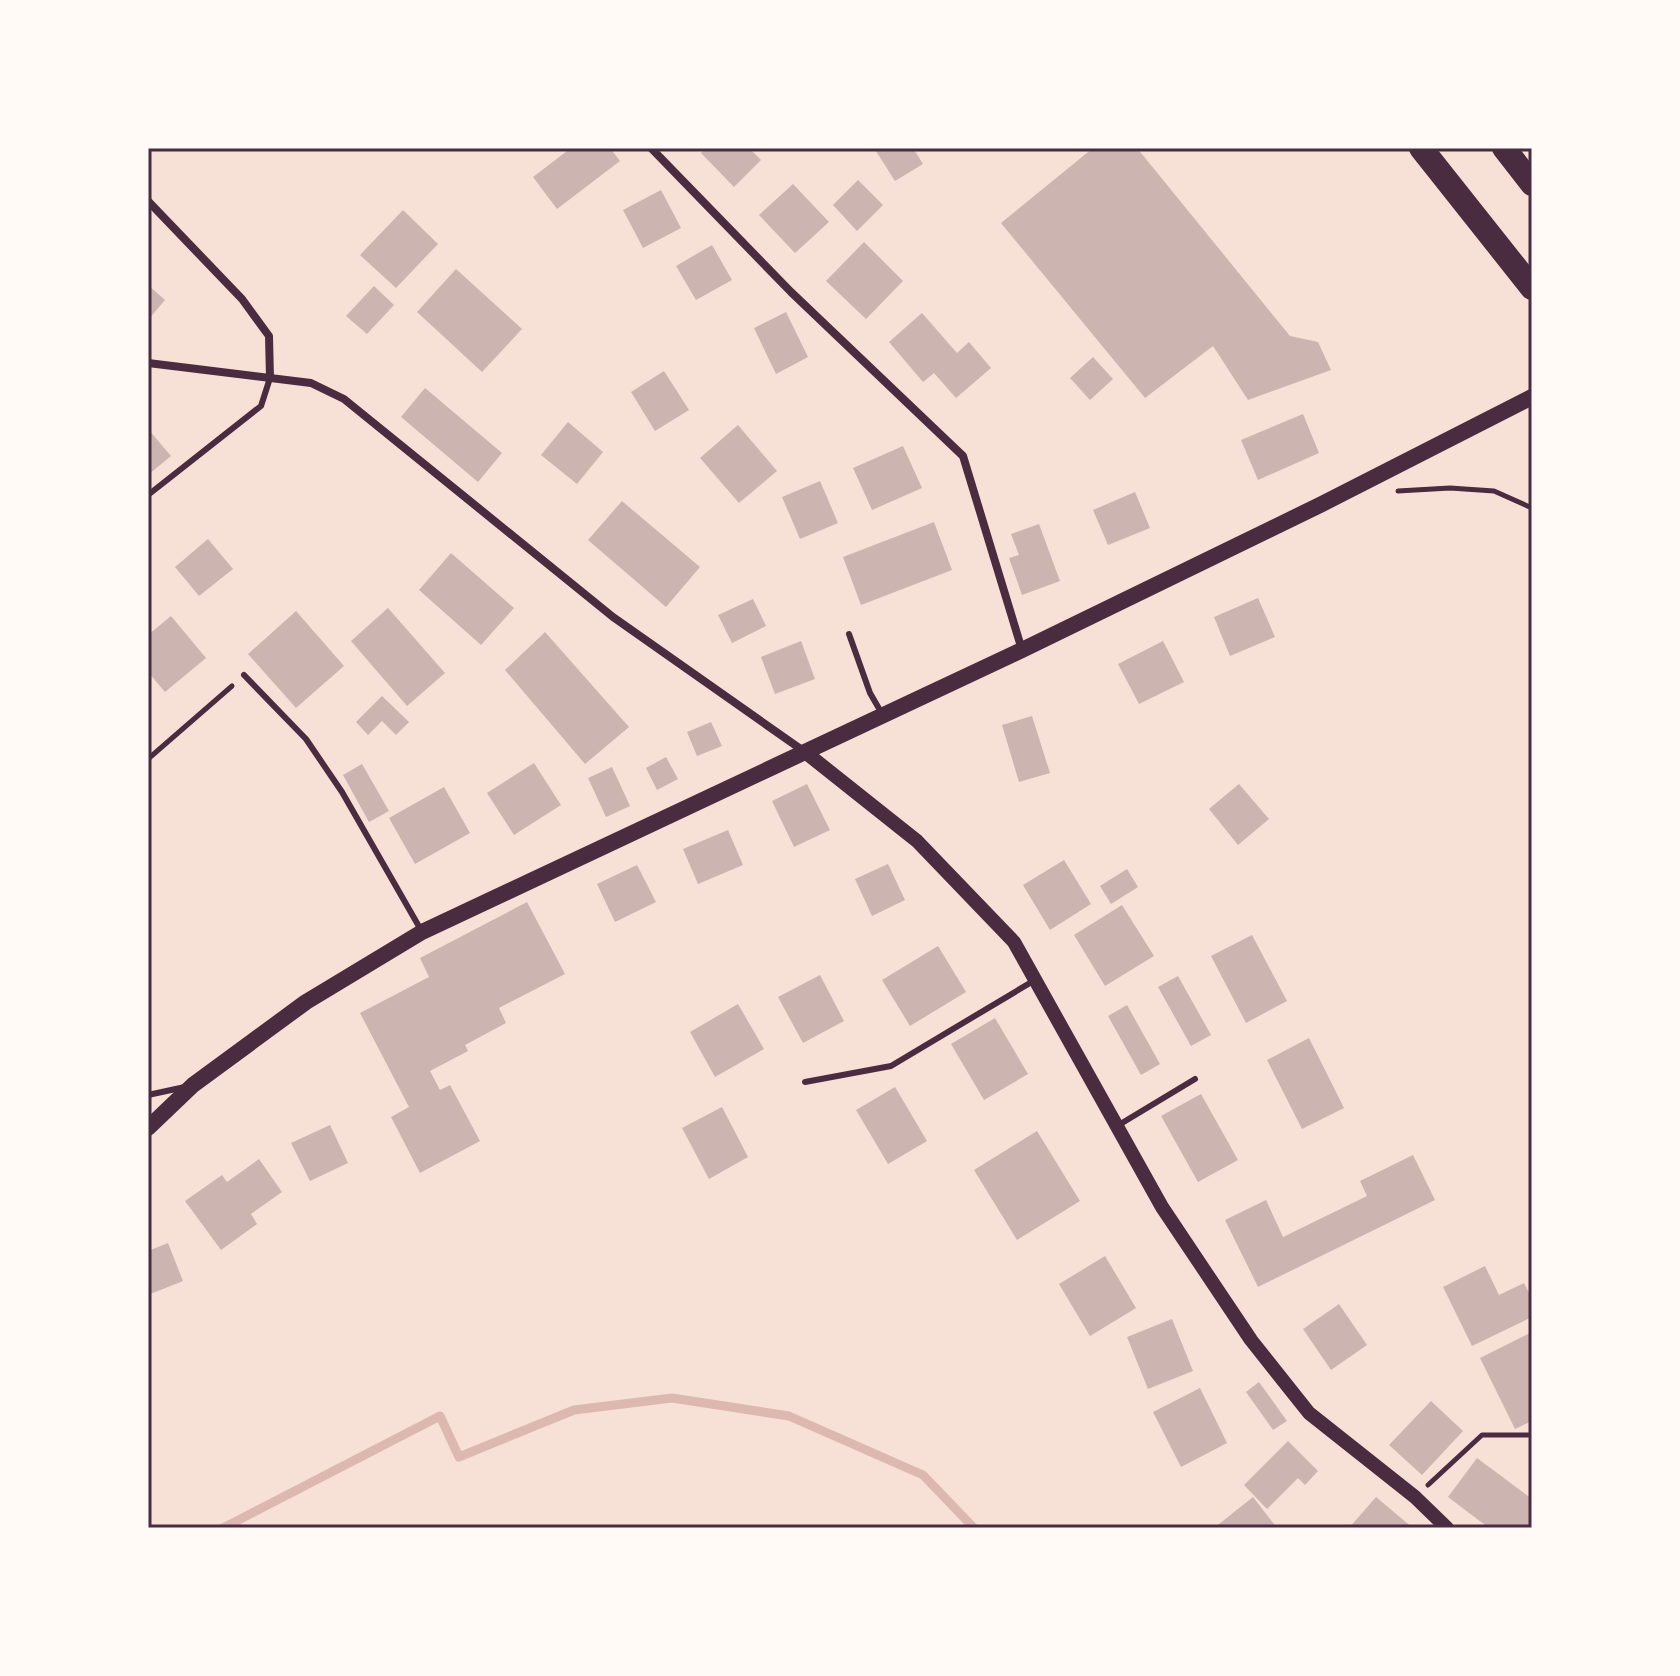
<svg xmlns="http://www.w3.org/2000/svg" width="1680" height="1676" viewBox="0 0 1680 1676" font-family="'Alegreya Sans',sans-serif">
  <rect width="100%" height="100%" fill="#f7e1d7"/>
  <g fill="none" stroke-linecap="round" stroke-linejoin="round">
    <!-- stream -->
    <polyline stroke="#dcb8b0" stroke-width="9" points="223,1528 440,1416 459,1457 574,1410 672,1398 789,1416 923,1475 974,1528"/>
  </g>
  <!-- building -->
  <g fill="#ccb4b1">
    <polygon points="571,148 610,148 620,161 557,209 533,177"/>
    <polygon points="706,148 749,148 761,160 734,187 701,153"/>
    <polygon points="874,148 913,148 923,164 895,181"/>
    <polygon points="1093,148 1137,148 1290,336 1318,342 1331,370 1248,400 1213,346 1145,398 1001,223"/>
    <polygon points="858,180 883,205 857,231 833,205"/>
    <polygon points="793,184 829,222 795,253 759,215"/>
    <polygon points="661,190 681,228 643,248 623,210"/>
    <polygon points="403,210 438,244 396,288 360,255"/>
    <polygon points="864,242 903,281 866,319 826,281"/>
    <polygon points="712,245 732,280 696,300 676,266"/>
    <polygon points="456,269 522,329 482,372 417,312"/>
    <polygon points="148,285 165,300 148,320"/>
    <polygon points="374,286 394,305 367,334 346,316"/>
    <polygon points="786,312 808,357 776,374 754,328"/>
    <polygon points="922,313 957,353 969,342 991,368 956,398 934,373 923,382 889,342"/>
    <polygon points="1093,357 1113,379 1090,400 1070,378"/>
    <polygon points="664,371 689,410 655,431 631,392"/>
    <polygon points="425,388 502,453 478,482 401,417"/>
    <polygon points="1303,414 1319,453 1258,480 1241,440"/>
    <polygon points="568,422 603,452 577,484 541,455"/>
    <polygon points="738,425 777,471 739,503 700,458"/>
    <polygon points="148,429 171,456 148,475"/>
    <polygon points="903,446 922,488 872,510 853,468"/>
    <polygon points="820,481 838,523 800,539 782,497"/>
    <polygon points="1135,492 1150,528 1108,545 1093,510"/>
    <polygon points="622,501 700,567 666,607 588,540"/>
    <polygon points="934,522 952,570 861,605 843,557"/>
    <polygon points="1039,524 1060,581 1022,595 1009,558 1019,555 1011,534"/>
    <polygon points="208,539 233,569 199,596 175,567"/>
    <polygon points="451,553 514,608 481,645 419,590"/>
    <polygon points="1258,598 1275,637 1230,656 1214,617"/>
    <polygon points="753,599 766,626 732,643 718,615"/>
    <polygon points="388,608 445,673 407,706 351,641"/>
    <polygon points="296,611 344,666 296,708 248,654"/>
    <polygon points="171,616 206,658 165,692 148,672 148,635"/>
    <polygon points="545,632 629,727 585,764 505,670"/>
    <polygon points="801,641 815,679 775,694 761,657"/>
    <polygon points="1163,641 1184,682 1139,704 1118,664"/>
    <polygon points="382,696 409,722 396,735 382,721 368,735 356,722"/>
    <polygon points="1032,716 1050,773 1019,782 1002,725"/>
    <polygon points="711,722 722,746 697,756 687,732"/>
    <polygon points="666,757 678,779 657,790 646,768"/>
    <polygon points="534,763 561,805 514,835 487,793"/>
    <polygon points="362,764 389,811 369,822 343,775"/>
    <polygon points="612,767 630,806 606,817 588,778"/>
    <polygon points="807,784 830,830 794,847 772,801"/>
    <polygon points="1239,784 1269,819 1238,845 1209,809"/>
    <polygon points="444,787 470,833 415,864 389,818"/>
    <polygon points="728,830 743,865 698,884 683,849"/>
    <polygon points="1064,860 1091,904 1050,930 1023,885"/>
    <polygon points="888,864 905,900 872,916 855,879"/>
    <polygon points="637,865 656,902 615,922 597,884"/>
    <polygon points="1127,869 1138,887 1111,904 1100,886"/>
    <polygon points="527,902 565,974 499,1008 506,1023 465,1045 468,1051 430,1071 440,1090 450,1085 480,1141 420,1173 391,1117 409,1107 360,1013 429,977 420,958"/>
    <polygon points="1122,905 1154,956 1105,986 1074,935"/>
    <polygon points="1252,935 1287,1001 1246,1023 1211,956"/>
    <polygon points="938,946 966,992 910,1026 882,980"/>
    <polygon points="820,975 844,1021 803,1043 778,997"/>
    <polygon points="1178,976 1211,1035 1191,1046 1158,987"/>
    <polygon points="738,1004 764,1049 715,1077 690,1032"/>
    <polygon points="1127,1005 1160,1064 1141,1075 1108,1016"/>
    <polygon points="995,1018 1028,1074 984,1100 951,1044"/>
    <polygon points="1309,1038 1344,1108 1302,1129 1267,1060"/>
    <polygon points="895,1087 927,1141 888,1164 856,1110"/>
    <polygon points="1201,1094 1238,1160 1198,1182 1161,1116"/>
    <polygon points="722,1107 748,1157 709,1179 682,1128"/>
    <polygon points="330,1125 348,1163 310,1181 291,1143"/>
    <polygon points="1037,1131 1080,1201 1017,1240 974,1170"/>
    <polygon points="1413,1155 1435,1200 1258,1287 1225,1220 1266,1200 1283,1237 1367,1196 1360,1181"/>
    <polygon points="259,1159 282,1192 251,1214 257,1224 221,1250 185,1201 222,1175 227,1182"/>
    <polygon points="168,1243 183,1281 148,1295 148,1251"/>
    <polygon points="1105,1256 1136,1308 1090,1336 1059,1284"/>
    <polygon points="1485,1266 1499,1295 1524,1283 1532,1299 1532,1317 1472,1346 1443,1287"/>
    <polygon points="1339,1304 1367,1345 1331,1370 1303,1329"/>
    <polygon points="1172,1319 1193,1371 1148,1389 1127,1337"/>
    <polygon points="1532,1332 1532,1421 1515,1429 1480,1358"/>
    <polygon points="1259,1382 1287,1421 1273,1430 1246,1392"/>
    <polygon points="1200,1388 1227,1443 1181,1467 1153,1412"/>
    <polygon points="1431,1401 1463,1431 1422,1475 1389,1445"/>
    <polygon points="1288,1441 1318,1471 1305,1485 1298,1478 1267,1509 1244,1485"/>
    <polygon points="1477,1458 1532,1499 1532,1528 1489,1528 1448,1497"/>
    <polygon points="1253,1497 1277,1528 1214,1528"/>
    <polygon points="1376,1497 1413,1528 1349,1528"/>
  </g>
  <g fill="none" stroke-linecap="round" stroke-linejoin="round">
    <!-- path -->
    <g stroke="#4a2c40" stroke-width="5">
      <polyline points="1398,491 1450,488 1494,491 1532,508"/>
      <polyline points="148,759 232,686"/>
      <polyline points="1428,1485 1482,1435 1532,1435"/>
    </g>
    <!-- service -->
    <g stroke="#4a2c40" stroke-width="6">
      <polyline points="148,495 261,406 270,378"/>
      <polyline points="849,634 870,693 881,712"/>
      <polyline points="244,675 306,739 342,792 421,930"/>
      <polyline points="805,1082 891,1066 1035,980"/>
      <polyline points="148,1095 185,1087"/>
      <polyline points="1117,1126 1195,1079"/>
    </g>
    <!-- minor -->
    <g stroke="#4a2c40" stroke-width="8">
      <polyline points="651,148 791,292 963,456 1022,650"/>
      <polyline points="148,201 242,299 269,336 270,378"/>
      <polyline points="148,363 311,383 344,399 613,617 805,752"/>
    </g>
    <!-- tertiary -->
    <polyline stroke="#4a2c40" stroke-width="14" points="805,752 917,841 1014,942 1162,1207 1251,1340 1309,1413 1415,1497 1447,1528"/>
    <!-- secondary -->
    <polyline stroke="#4a2c40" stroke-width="16" points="148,1128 193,1085 306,1002 422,932 1022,650 1322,504 1532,397"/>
    <!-- motorway -->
    <g stroke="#4a2c40" stroke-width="24">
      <polyline points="1421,148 1532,288"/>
      <polyline points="1504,148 1532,184"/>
    </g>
  </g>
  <!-- border -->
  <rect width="1680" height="1676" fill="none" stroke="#fffaf5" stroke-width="300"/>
  <rect x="150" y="150" width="1380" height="1376" fill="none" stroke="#4a2c40" stroke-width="3"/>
</svg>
